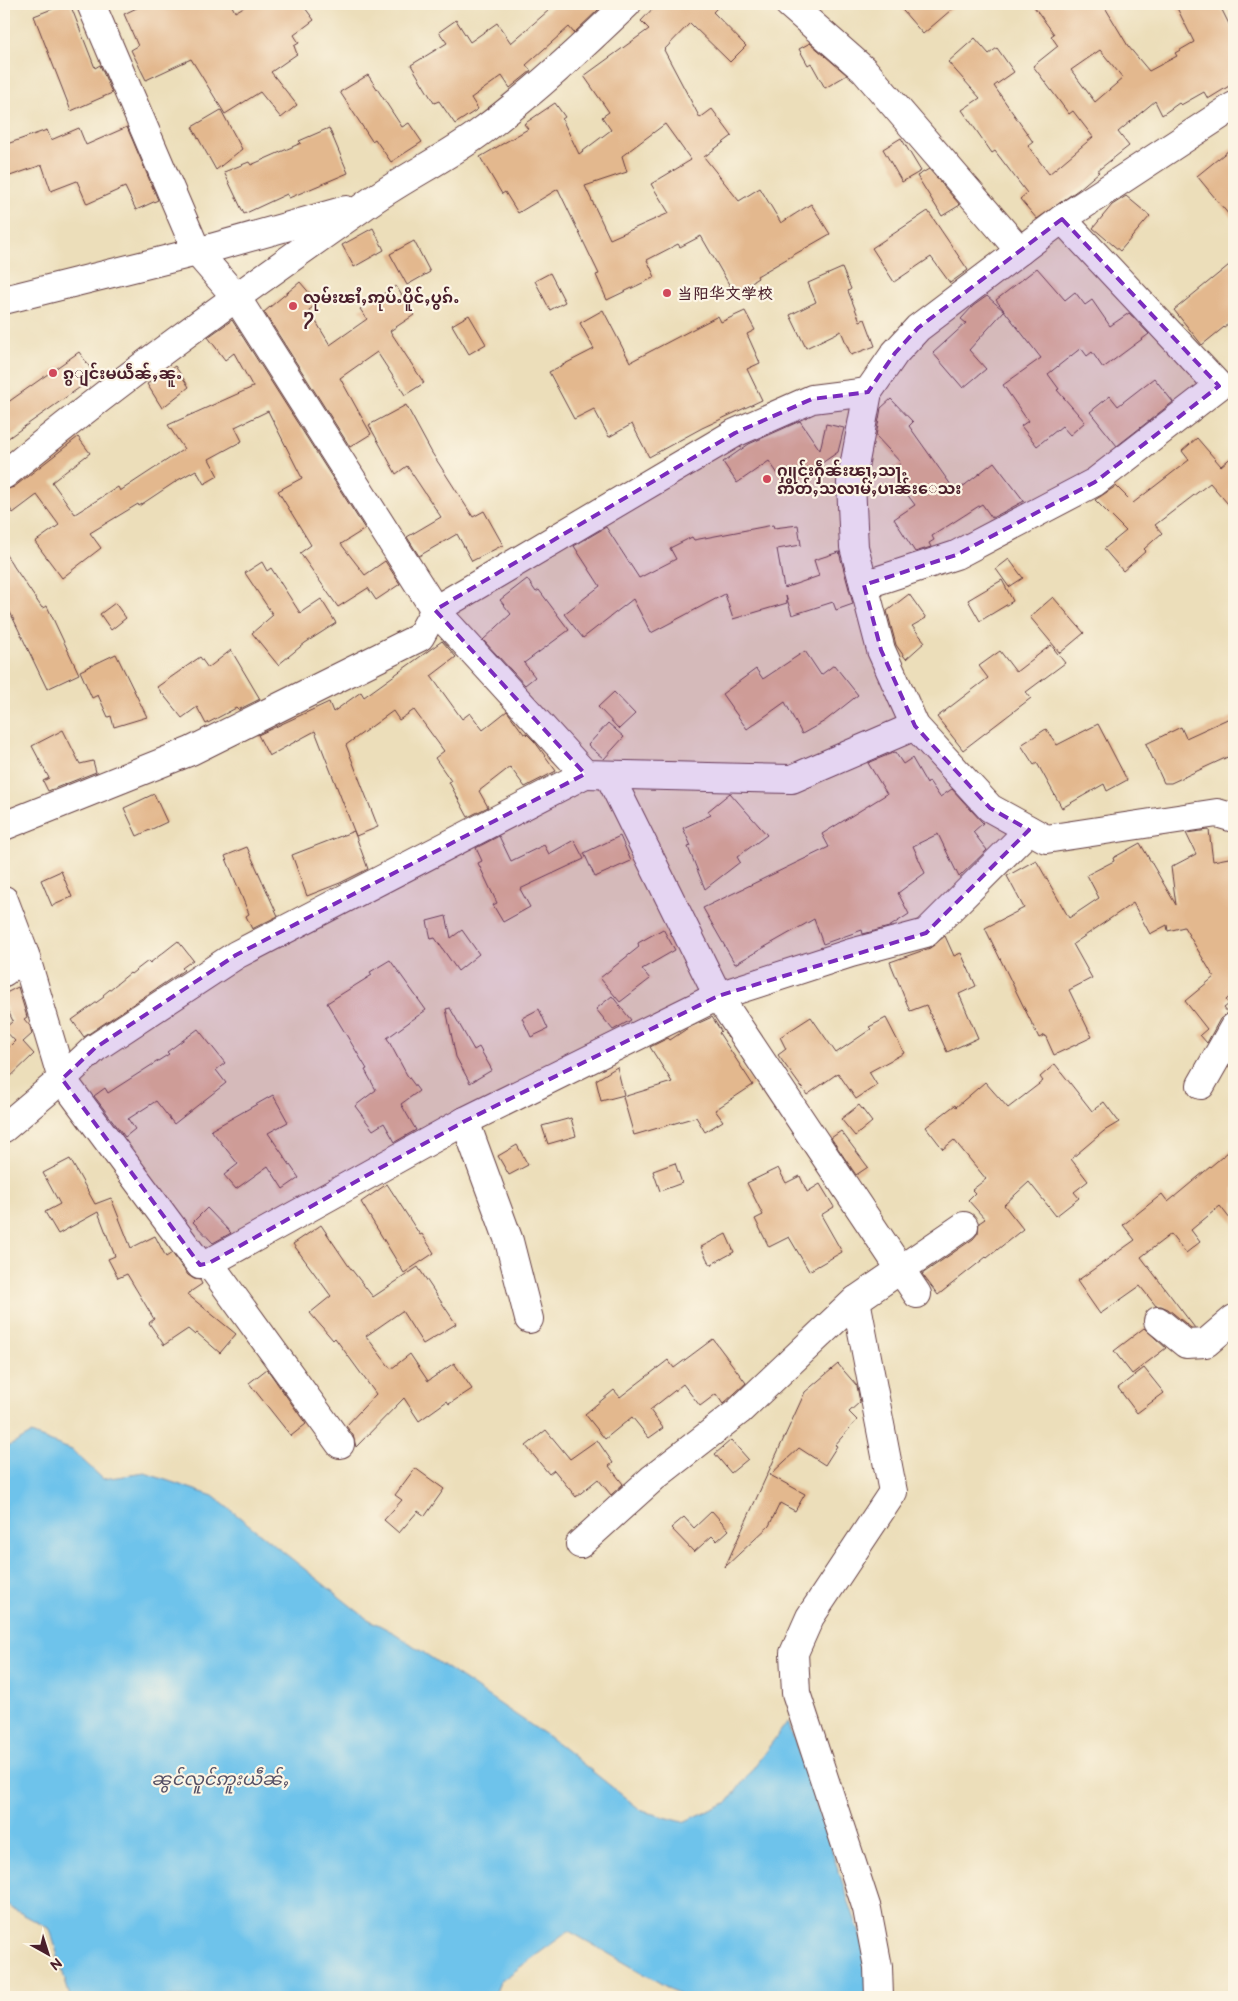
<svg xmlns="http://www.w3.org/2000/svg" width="1238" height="2001" viewBox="0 0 1238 2001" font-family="'Balsamiq Sans','LXGW WenKai TC','Noto Sans Myanmar',sans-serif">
  <rect width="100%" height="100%" fill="#fcf5e5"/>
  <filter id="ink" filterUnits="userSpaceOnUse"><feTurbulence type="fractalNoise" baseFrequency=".02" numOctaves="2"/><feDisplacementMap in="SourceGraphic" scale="10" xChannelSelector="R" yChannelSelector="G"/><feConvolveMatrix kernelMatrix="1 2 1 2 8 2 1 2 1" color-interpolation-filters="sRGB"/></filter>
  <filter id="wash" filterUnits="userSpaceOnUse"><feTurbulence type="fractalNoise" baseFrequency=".0096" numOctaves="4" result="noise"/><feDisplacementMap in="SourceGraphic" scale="20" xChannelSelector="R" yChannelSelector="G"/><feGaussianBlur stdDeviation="1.12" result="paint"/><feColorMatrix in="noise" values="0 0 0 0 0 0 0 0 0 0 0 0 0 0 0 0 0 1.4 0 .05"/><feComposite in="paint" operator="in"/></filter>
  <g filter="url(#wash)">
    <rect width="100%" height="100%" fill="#ecdeba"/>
    <!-- water -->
    <polygon fill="#6ec3eb" stroke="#5c718b" points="31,1434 72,1450 103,1479 145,1473 213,1496 366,1618 396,1634 553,1740 642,1811 683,1822 728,1802 788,1721 873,1973 873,1997 681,1997 681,1995 569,1931 500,1982 494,1997 70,1997 50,1929 4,1904 4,1449"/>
    <g id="blocks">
      <!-- building -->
      <g fill="#e3b88e" fill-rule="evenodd">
        <polygon points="65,4 70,4 95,68 100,65 112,93 71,111 34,16"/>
        <polygon points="145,4 231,4 235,12 249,4 302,4 314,20 294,35 299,43 294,46 297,54 271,72 297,105 281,118 260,92 225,114 191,59 146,80 131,50 138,46 124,14"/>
        <polygon points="556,4 594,4 599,9 574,33 569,27 526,65 531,71 510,88 502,76 471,98 478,109 455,124 439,101 434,103 411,65 447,43 439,32 456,20 470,42 497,23 511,43"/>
        <path d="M 657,4 L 721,4 L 713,12 L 746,46 L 730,62 L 690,23 L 664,50 L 700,118 L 712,109 L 732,136 L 704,157 L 739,201 L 760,188 L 781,223 L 811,204 L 830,234 L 757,276 L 758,278 L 734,293 L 701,236 L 680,247 L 678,244 L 647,260 L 655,277 L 607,300 L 596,275 L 599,274 L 558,189 L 518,213 L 505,192 L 502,194 L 480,157 L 528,129 L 524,124 L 555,103 L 565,117 L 562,119 L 579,154 L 611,130 L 602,117 L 609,112 L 584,76 L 649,29 L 641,21 ZM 665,124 L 691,160 L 651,184 L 669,213 L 610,239 L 585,186 L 627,172 L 622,156 Z"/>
        <polygon points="897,4 958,4 923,34"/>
        <path d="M 1032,4 L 1103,4 L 1128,46 L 1149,71 L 1177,56 L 1175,53 L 1194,42 L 1175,4 L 1219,4 L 1234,34 L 1234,83 L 1208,99 L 1204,92 L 1181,105 L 1179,103 L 1162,115 L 1155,101 L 1118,132 L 1129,146 L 1097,171 L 1099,172 L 1078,190 L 1037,219 L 1020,199 L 1027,193 L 995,151 L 992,153 L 962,110 L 980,98 L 948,62 L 975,38 L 989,54 L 997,48 L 1014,72 L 994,86 L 1033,142 L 1028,146 L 1049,174 L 1093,137 L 1073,111 L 1069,114 L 1033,66 L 1058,46 L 1051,36 L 1054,34 ZM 1100,50 L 1123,78 L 1095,102 L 1071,70 Z"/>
        <polygon points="810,43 847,75 825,88 811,63 808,65 799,49"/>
        <polygon points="368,75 402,127 409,123 422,142 391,162 375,139 372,141 340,92"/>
        <polygon points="221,110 242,149 216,170 192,127"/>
        <polygon points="127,127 158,200 136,210 125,187 87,204 77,181 51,191 42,165 4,178 4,145 47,130 51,140 79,128 86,145"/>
        <polygon points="329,128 348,173 289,198 287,194 244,214 224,172 249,162 251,165 301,143 299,141"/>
        <polygon points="901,138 921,171 902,182 883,149"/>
        <polygon points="1234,146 1234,221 1197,176"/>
        <polygon points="929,169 960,205 942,216 917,176"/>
        <polygon points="1126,196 1150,216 1120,251 1093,228 1112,205"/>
        <polygon points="928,211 968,270 950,283 931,257 894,282 872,248"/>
        <polygon points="373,228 384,250 354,267 342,245"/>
        <polygon points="414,241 430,272 407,285 390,254"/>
        <polygon points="1234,261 1234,319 1202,345 1174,310"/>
        <polygon points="842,268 851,289 848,291 860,321 865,319 875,346 851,355 841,331 806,348 790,315 816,302 808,283"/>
        <polygon points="1037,268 1065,300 1075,292 1085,305 1092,300 1110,326 1129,313 1149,334 1103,368 1092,352 1087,356 1081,348 1048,374 1059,389 1057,390 1085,422 1070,435 1062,426 1037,446 1021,426 1028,421 1003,385 1041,358 996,300"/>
        <polygon points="550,273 565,302 550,310 535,281"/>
        <polygon points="300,282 318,303 309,310 330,345 367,319 360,309 396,286 414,315 390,331 424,383 405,395 377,352 340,378 371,434 350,447 264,312"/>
        <polygon points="987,296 1004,311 969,350 986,369 963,388 933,353 966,323 961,319 973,306"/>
        <polygon points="603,310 630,362 718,316 721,322 745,311 755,330 747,334 760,363 747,369 762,400 702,428 649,457 632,424 609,437 594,409 574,419 549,372 594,349 580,323"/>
        <polygon points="469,315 486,344 469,354 452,325"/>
        <polygon points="232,320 365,529 341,544 365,575 385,561 400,584 376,600 368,588 338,607 300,553 311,545 278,491 302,478 268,411 235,427 242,441 209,459 218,476 204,484 196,470 178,480 139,506 138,504 90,533 101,548 62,578 35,542 59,525 37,495 13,513 4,500 4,490 14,487 78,437 90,453 52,482 75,514 118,487 120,491 184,449 168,425 253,387 234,353 225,360 208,337"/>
        <polygon points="79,352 96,376 4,441 4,405"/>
        <polygon points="175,366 189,387 162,408 147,384"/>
        <polygon points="1154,378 1173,402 1117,446 1090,412 1110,396 1118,406"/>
        <polygon points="891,399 913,422 909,426 956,492 994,462 1024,501 992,518 982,504 932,536 934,540 929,543 931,547 915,552 894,519 915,505 890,471 901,463 876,436 881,408"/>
        <polygon points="406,405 432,453 473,517 484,511 503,545 472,561 457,534 419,556 407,537 441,517 407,466 396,474 369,425"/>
        <polygon points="800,421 820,450 826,424 844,428 838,452 787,487 769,461 737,483 723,462 749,444"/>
        <polygon points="1197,438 1221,466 1234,455 1234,511 1210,483 1155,525 1162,533 1144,549 1146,551 1123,571 1104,549 1126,531 1095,500 1116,486 1133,503 1189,460 1182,451"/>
        <polygon points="773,525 774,528 798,525 801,545 777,549 784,588 819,576 814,560 839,552 853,604 836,610 833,602 792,615 786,596 787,603 733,619 725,594 651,633 633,599 583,638 564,614 600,586 574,546 606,527 639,578 676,559 670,548 692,537 694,540"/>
        <polygon points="4,552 42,608 47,606 79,674 47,689 10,612 4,616"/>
        <polygon points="1009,559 1023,578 1009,587 996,569"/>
        <polygon points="262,562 267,571 271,568 300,613 321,599 336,623 305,643 278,665 252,633 273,615 245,573"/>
        <polygon points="527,579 536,592 539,590 569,630 524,663 535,677 525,685 483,640 511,614 500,600"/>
        <polygon points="1002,580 1013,601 980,621 968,600"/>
        <polygon points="909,594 926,618 912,626 925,642 906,659 896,645 887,611"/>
        <polygon points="1053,597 1084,633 1060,653 1030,617"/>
        <polygon points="115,603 126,618 111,630 100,614"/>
        <polygon points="442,641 456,657 431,676 462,719 470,713 483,730 507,711 524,734 526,733 535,742 556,771 525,787 510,767 479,791 488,807 468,817 449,782 451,781 435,758 444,751 414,710 399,720 393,711 346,745 378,827 356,836 315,731 269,756 258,735 329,702 333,712 361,692 364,697"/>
        <polygon points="1051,645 1065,663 1026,692 1031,698 963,750 937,717 988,678 979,666 1000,651 1016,672"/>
        <polygon points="231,650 260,699 238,710 236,708 206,724 197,707 182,718 157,687 200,657 208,668"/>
        <polygon points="805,651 821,675 834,665 858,695 825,721 802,734 785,702 747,729 722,694 756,669 763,679"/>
        <polygon points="116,654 147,717 114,727 111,716 108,717 98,695 92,698 80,671"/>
        <polygon points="614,692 635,714 619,729 598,707"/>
        <polygon points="1234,716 1234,754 1171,783 1164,783 1146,744 1181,727 1186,738"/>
        <polygon points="608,723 624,737 604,759 588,745"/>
        <polygon points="1098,724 1127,780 1107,791 1104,784 1062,808 1037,763 1034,765 1021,745 1046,729 1057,745"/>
        <polygon points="63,730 80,764 93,761 96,772 48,791 43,781 49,778 32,746"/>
        <polygon points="895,752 903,764 912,758 927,784 929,781 940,797 952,789 982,822 983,823 973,832 987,850 959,877 938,834 913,846 925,873 898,893 909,914 889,927 863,934 862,930 823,944 814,919 735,964 703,908 829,847 822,834 887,794 868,763"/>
        <polygon points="730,793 767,835 737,857 740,862 705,889 688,847 691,846 683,828 711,815 708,811"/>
        <polygon points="154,794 167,822 137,836 124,808"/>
        <polygon points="1209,830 1213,861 1234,857 1234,993 1226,1000 1229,1004 1224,1008 1228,1013 1220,1019 1207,1043 1200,1035 1207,1029 1185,1001 1214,977 1184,927 1168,931 1167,925 1150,934 1133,903 1073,944 1092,978 1069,990 1092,1037 1054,1055 1045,1035 1039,1038 985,928 1024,908 1007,876 1036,860 1069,918 1099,898 1087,875 1114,861 1113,858 1140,843 1176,905 1171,867 1196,854 1186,833"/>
        <polygon points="354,831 368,869 340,883 307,896 292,855"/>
        <polygon points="499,836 511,861 544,845 549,854 574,840 584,859 520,889 530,907 503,922 493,905 497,903 478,863 482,861 476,848"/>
        <polygon points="620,836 631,861 595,877 584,853"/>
        <polygon points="247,847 278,916 252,929 246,916 249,914 225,856"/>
        <polygon points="61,871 72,897 52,906 41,880"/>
        <polygon points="446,916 451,938 462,930 479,954 458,971 435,938 431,939 427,921"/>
        <polygon points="663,929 675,950 642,969 650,979 620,1002 600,978 639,947 638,943"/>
        <polygon points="945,936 954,956 961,953 976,986 959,994 978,1038 947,1052 926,1005 910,1011 890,962 930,948"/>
        <polygon points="178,941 193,960 182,968 184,970 84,1037 72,1020 104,997 103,995 130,973 131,974 148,961 150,963"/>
        <polygon points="390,960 426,1010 387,1038 407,1075 419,1091 401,1104 416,1130 395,1142 384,1123 373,1130 355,1106 376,1090 365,1070 367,1069 327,1003 372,975 370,972"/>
        <polygon points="18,987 27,1017 24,1019 30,1026 32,1034 23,1042 34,1054 4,1083 4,1052 15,1041 4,1029 13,1021 4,1003 4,994"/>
        <polygon points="612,996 631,1020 613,1030 596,1009"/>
        <polygon points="450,1008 474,1050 479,1047 492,1070 470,1083 456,1057 446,1009"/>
        <polygon points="539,1009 548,1029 531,1037 522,1018"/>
        <polygon points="712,1017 721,1031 719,1033 753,1085 715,1110 723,1121 705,1132 696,1117 634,1135 623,1097 672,1082 650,1047 668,1038 670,1040 688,1028"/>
        <polygon points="811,1017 836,1053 871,1029 869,1027 886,1018 904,1053 869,1072 877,1085 856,1099 838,1073 807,1095 778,1055 786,1049 780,1037"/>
        <polygon points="198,1029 225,1063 216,1070 226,1083 174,1124 156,1101 128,1119 135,1129 125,1137 94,1096 105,1088 108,1093 169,1054 167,1052"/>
        <polygon points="1055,1064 1092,1111 1104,1102 1119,1122 1104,1131 1071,1159 1088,1181 1074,1192 1079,1198 1056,1216 1029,1182 1004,1205 1023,1229 987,1258 986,1257 938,1295 922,1274 973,1239 978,1233 979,1223 985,1219 968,1200 975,1193 972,1190 986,1179 954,1140 943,1149 926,1127 955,1105 956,1107 985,1082 1008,1108 1043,1081 1040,1077"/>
        <polygon points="617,1067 624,1095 601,1101 596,1080"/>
        <polygon points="273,1095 288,1122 268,1133 299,1178 283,1189 268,1166 236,1189 224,1175 238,1164 211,1130"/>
        <polygon points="859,1105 872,1122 855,1136 841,1119"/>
        <polygon points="571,1118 576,1136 548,1144 542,1126"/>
        <polygon points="841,1131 868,1167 856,1175 831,1138"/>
        <polygon points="517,1145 528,1165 509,1175 498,1156"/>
        <polygon points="1234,1147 1234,1224 1220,1206 1191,1230 1200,1242 1186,1253 1171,1234 1141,1257 1195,1328 1191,1328 1168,1309 1161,1306 1156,1306 1140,1286 1100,1314 1077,1281 1135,1240 1123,1225 1162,1194 1168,1202"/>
        <polygon points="70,1159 95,1204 111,1198 131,1248 155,1236 166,1257 172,1253 188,1275 194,1279 200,1280 202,1284 187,1294 236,1334 220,1353 197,1333 195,1335 188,1329 164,1345 149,1323 154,1319 127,1274 118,1278 108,1259 115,1256 98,1212 58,1234 45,1212 60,1204 43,1173"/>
        <polygon points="675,1163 682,1183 660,1191 653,1171"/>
        <polygon points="778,1168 786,1183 800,1176 807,1192 820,1184 834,1207 821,1215 842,1252 809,1271 789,1237 769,1247 755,1219 763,1215 747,1183"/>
        <polygon points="387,1184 420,1235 422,1234 434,1253 404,1273 361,1202"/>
        <polygon points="207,1208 231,1233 213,1243 193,1222"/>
        <polygon points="321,1225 348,1265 373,1297 418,1267 456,1324 423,1344 402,1311 366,1336 391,1369 410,1354 428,1381 454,1363 472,1389 449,1404 447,1401 419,1421 404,1398 356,1447 353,1435 346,1426 376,1394 335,1338 333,1340 310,1313 331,1296 293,1244"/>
        <polygon points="726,1234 734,1252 710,1265 701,1247"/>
        <polygon points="1144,1328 1166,1348 1132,1374 1114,1351"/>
        <polygon points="713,1339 746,1383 723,1404 716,1394 700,1406 683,1384 650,1410 663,1428 649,1438 632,1417 605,1439 585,1414 614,1390 620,1397 668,1360 674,1368"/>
        <polygon points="838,1364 857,1386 860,1402 849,1412 857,1420 835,1445 837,1446 825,1465 799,1448 770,1475 805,1494 795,1511 780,1503 769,1526 725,1567 805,1392"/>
        <polygon points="1144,1368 1164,1393 1137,1413 1118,1388"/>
        <polygon points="267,1369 306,1424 291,1436 249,1383"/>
        <polygon points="546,1430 570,1459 597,1440 613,1463 609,1466 623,1484 611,1495 598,1479 576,1497 554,1470 549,1474 526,1446"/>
        <polygon points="731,1440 748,1459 731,1473 715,1454"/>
        <polygon points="415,1468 444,1489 425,1516 418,1511 399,1533 384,1520 402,1500 395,1495"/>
        <polygon points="712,1511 729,1530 717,1541 712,1536 694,1552 671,1528 684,1517 694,1528"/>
      </g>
    </g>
  </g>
  <g filter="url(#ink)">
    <use href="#blocks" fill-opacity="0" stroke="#623c40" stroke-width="1"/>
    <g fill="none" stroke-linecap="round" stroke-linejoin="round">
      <defs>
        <g id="minor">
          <polyline points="91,4 197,252 236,297 435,610 585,774 792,779 915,726"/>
          <polyline points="789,4 864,70 1020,251"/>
          <polyline points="1234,106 1062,219 918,328 895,353 868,392 851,483 854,547 881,650 915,726 990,808 1046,839 1217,813 1234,818"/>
          <polyline points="4,300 197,252 346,210"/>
          <path d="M 4,475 C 119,380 241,293 363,207 C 401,179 445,159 482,131 C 533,93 581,48 627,4"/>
          <polyline points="864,585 956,555 1095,482 1219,386 1062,219"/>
          <polyline points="609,775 718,996 917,1294"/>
          <polyline points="4,826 191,751 420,637 435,610 735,433 812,399 868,392"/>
          <polyline points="4,900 25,955 62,1079 200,1265 209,1263 465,1121 718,996 851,953 926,933 1029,830"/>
          <polyline points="4,972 25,955"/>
          <polyline points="1201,1085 1234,1027"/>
          <polyline points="465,1121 509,1241 529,1319"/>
          <polyline points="4,1128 62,1079 95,1048 236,955 585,774"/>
          <polyline points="209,1263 340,1444"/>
          <polyline points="856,1300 893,1492 810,1617 794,1653 796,1693 867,1909 878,1967 879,1997"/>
          <polyline points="1158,1321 1186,1344 1206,1343 1234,1319"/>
          <polyline points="580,1544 653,1478 739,1411 856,1300 964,1226"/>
        </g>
      </defs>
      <!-- minor casing -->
      <use href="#minor" stroke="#623c40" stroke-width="30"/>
      <!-- minor -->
      <use href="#minor" stroke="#fff" stroke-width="28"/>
    </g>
  </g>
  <!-- marked area -->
  <path fill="#7b2cbf" fill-opacity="0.2" stroke="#7b2cbf" stroke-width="4" stroke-dasharray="10 6" stroke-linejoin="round" d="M 1062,219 L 1219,386 L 1095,482 L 956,555 L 864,585 L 881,650 L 915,726 L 990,808 L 1029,830 L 926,933 L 718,996 L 465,1121 L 209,1263 L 200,1265 L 62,1079 L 95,1048 L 236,955 L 585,774 L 435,610 L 735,433 L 812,399 L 868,392 L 895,353 L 918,328 Z"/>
  <!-- markers -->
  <g fill="#d1495b" stroke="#fcf5e5" stroke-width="2">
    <circle cx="667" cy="293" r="5"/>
    <circle cx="293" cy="306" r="5"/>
    <circle cx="53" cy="373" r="5"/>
    <circle cx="767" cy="479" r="5"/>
  </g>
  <g text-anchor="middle" stroke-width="4.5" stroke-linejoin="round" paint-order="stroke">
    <!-- poi labels -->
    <g font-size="16" font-weight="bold" fill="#4a1f2b" stroke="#fcf5e5" text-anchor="start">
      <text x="677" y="299">当阳华文学校</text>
      <text x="303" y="303">လုမ်းၽၢႆႇဢုပ်ႉပိူင်ႇပွၵ်ႉ<tspan x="303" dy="18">႒</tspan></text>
      <text x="63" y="379">ၵွျင်းမယဵၼ်ႇၼူႉ</text>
      <text x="777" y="476">ႁူင်းႁဵၼ်းၽႃႇသႃႇ<tspan x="777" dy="18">ဢိတ်ႇသလၢမ်ႇပၢၼ်းေသး</tspan></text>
    </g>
    <!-- water labels -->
    <g font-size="18" font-style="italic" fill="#555065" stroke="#fcf5e5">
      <text x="220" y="1785">ၼွင်လူင်ဢူးယဵၼ်ႇ</text>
    </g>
  </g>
  <!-- margin -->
  <rect width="1238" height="2001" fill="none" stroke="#fcf5e5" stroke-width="20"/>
  <!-- north arrow -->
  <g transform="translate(48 1954) rotate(141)" stroke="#fcf5e5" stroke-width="4" paint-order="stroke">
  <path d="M0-4L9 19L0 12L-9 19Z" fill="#4a1f2b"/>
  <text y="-8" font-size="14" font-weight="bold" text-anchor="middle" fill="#4a1f2b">N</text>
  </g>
</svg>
